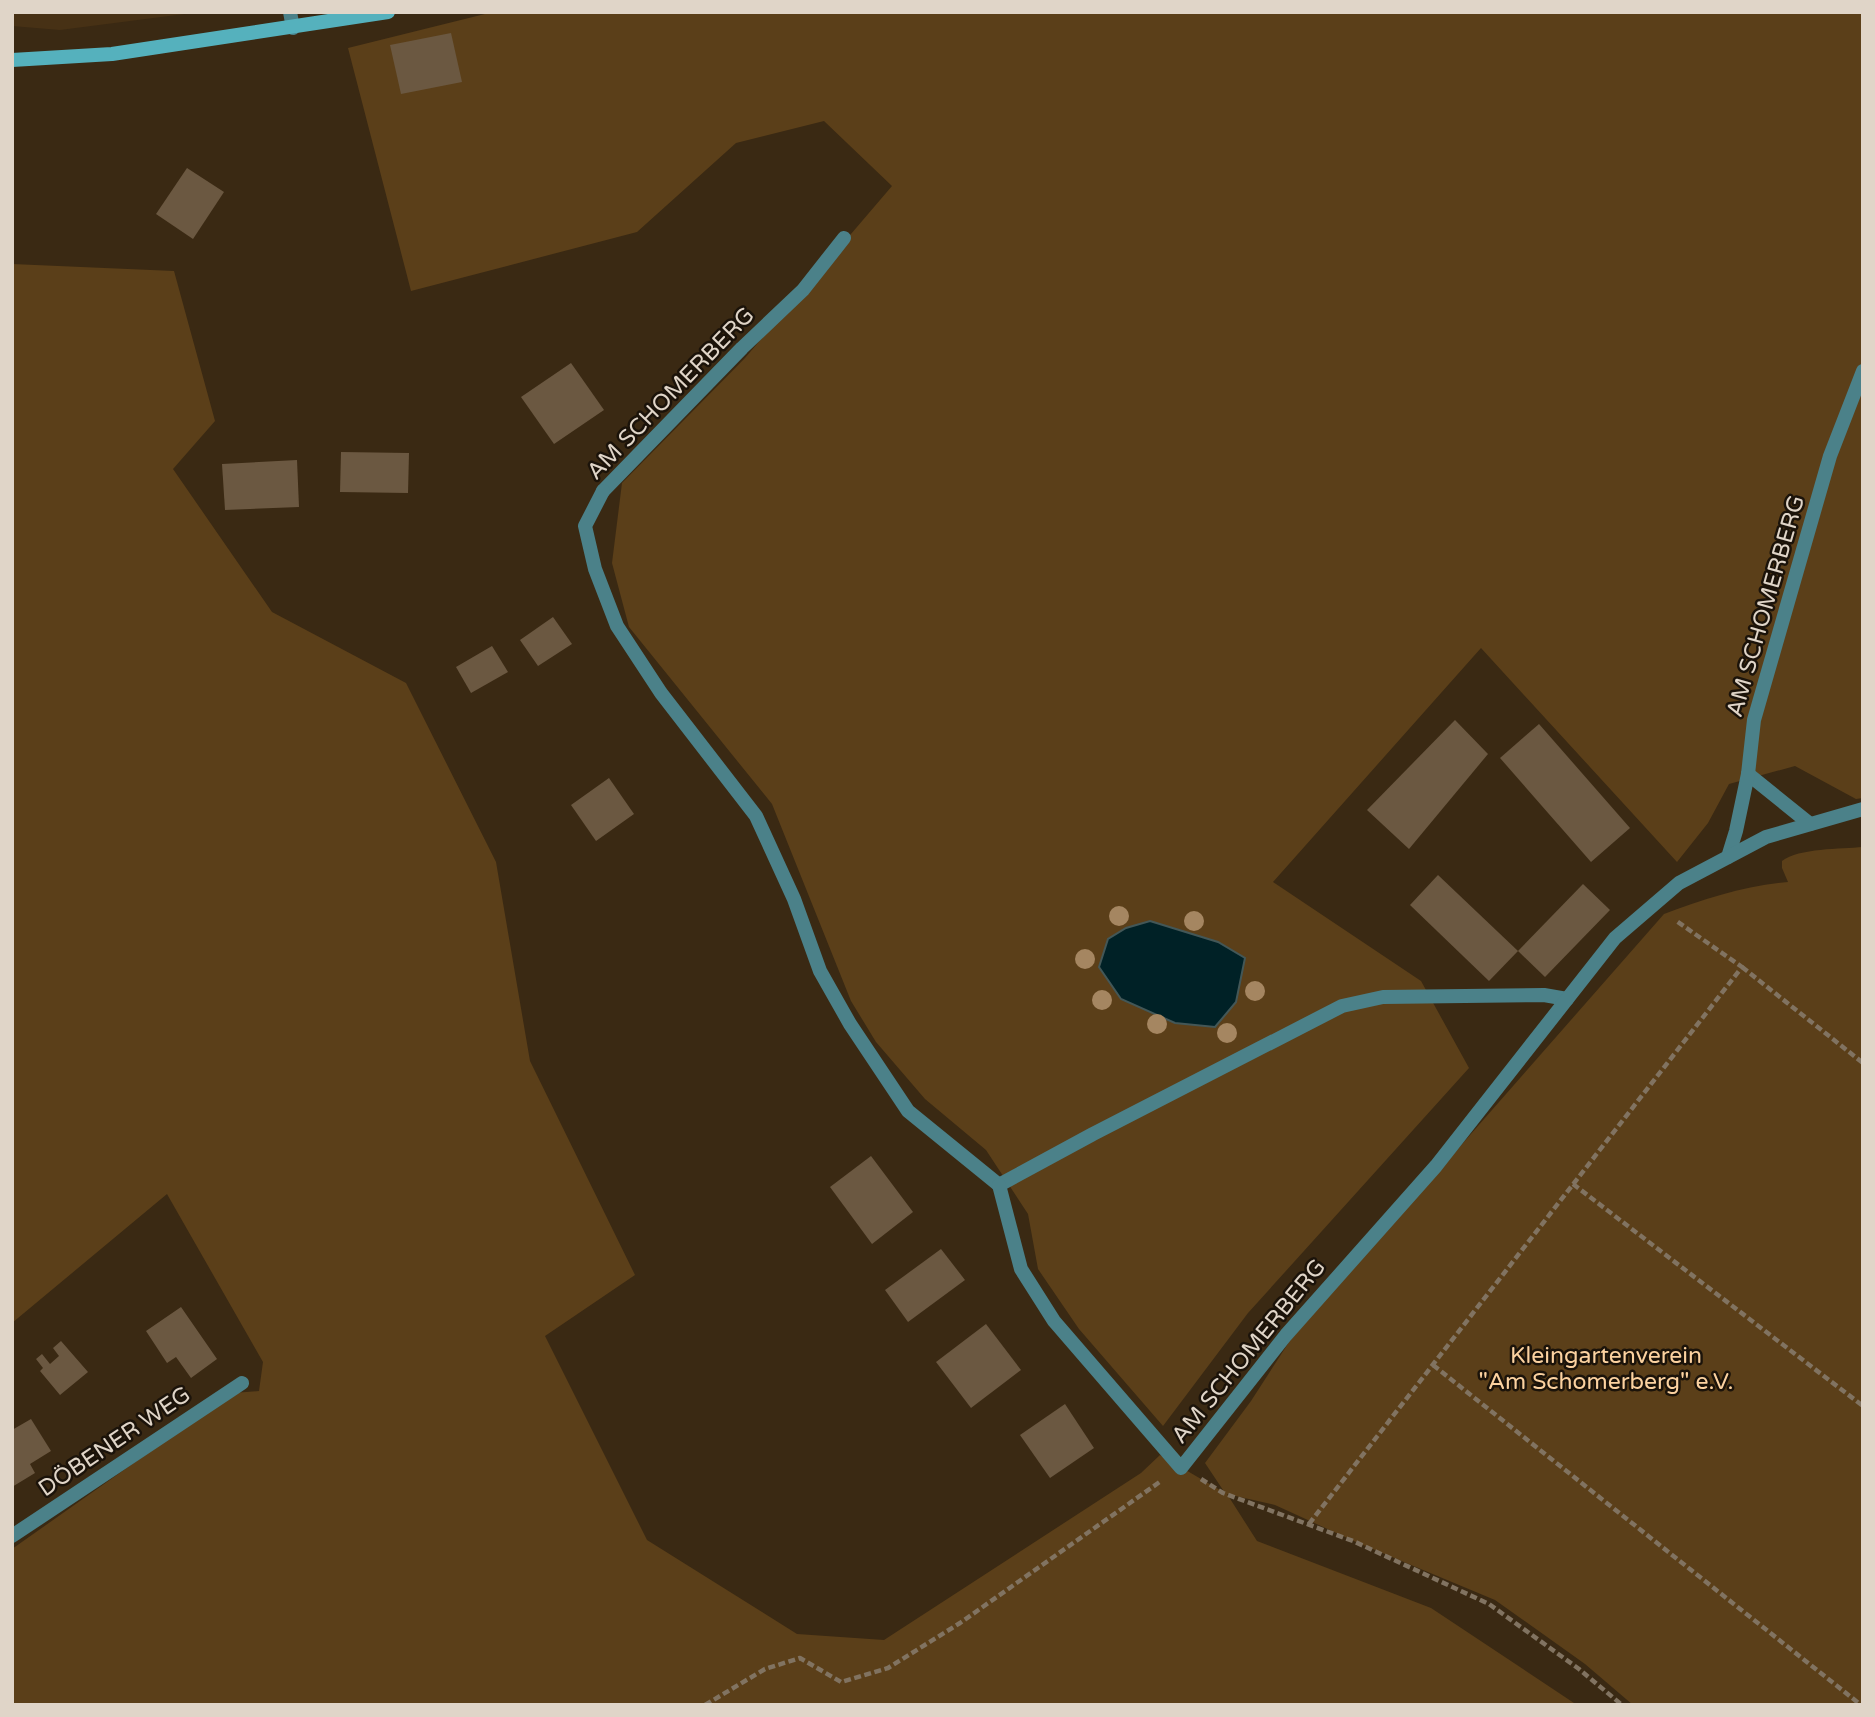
<svg xmlns="http://www.w3.org/2000/svg" width="1875" height="1717" viewBox="0 0 1875 1717" font-family="'Varela Round',sans-serif">
  <rect width="100%" height="100%" fill="#3a2913"/>
  <!-- built -->
  <polygon fill="#473115" points="12,12 200,12 60,30 12,26"/>
  <!-- green -->
  <g fill="#5b3f19">
    <polygon points="493,12 1863,12 1863,798 1856,799 1795,766 1729,784 1708,823 1677,862 1481,648 1273,882 1421,981 1469,1068 1248,1313 1163,1426 1079,1329 1038,1269 1028,1214 986,1150 925,1099 876,1042 851,1001 772,804 629,627 612,563 622,483 745,358 892,186 824,121 736,143 637,232 411,291 348,48"/>
    <path d="M 12,264 L 174,271 L 215,421 L 173,469 L 272,612 L 406,683 L 496,862 L 530,1061 L 635,1275 L 545,1336 L 647,1540 L 797,1634 L 884,1640 L 1141,1473 L 1160,1455 L 1225,1493 L 1205,1463 L 1251,1401 L 1291,1339 L 1664,914 C 1704,899 1746,885 1788,882 L 1782,868 L 1782,861 C 1799,848 1841,849 1863,847 L 1863,1705 L 1633,1705 L 1585,1664 L 1495,1600 L 1356,1542 L 1275,1505 L 1227,1494 L 1257,1541 L 1431,1608 L 1577,1705 L 12,1705 L 12,1549 L 233,1393 L 259,1391 L 263,1362 L 167,1194 L 12,1323 Z"/>
  </g>
  <!-- water -->
  <polygon fill="#002126" stroke="#435757" stroke-width="2" points="1150,921 1218,942 1245,958 1236,1002 1215,1027 1175,1023 1121,999 1099,967 1108,939 1126,928"/>
  <!-- building -->
  <g fill="#6b5841">
    <polygon points="451,33 462,82 401,94 390,45"/>
    <polygon points="187,168 224,192 193,239 156,214"/>
    <polygon points="571,363 604,410 554,444 521,397"/>
    <polygon points="341,452 409,453 408,493 340,492"/>
    <polygon points="297,460 299,507 225,510 222,464"/>
    <polygon points="553,617 572,644 538,666 520,640"/>
    <polygon points="492,646 508,672 471,693 456,667"/>
    <polygon points="1455,720 1488,754 1409,849 1367,810"/>
    <polygon points="1539,724 1630,828 1591,862 1500,758"/>
    <polygon points="609,778 634,814 596,841 571,805"/>
    <polygon points="1438,875 1518,951 1489,981 1410,905"/>
    <polygon points="1583,884 1610,910 1545,977 1518,951"/>
    <polygon points="871,1156 913,1212 872,1244 830,1187"/>
    <polygon points="941,1249 965,1280 908,1322 885,1290"/>
    <polygon points="181,1307 217,1359 191,1378 176,1357 167,1363 146,1331"/>
    <polygon points="986,1324 1021,1370 971,1408 936,1362"/>
    <polygon points="61,1341 88,1372 60,1395 40,1371 43,1368 36,1359 42,1354 50,1364 59,1356 53,1348"/>
    <polygon points="1065,1404 1094,1448 1050,1478 1020,1435"/>
    <polygon points="31,1419 51,1451 30,1464 35,1473 12,1487 12,1430"/>
  </g>
  <g fill="none" stroke-linecap="round" stroke-linejoin="round">
    <!-- path -->
    <g stroke="#817361" stroke-width="4.5" stroke-dasharray="7 3.5" stroke-linecap="butt">
      <polyline points="1742,967 1863,1063"/>
      <polyline points="1573,1184 1863,1406"/>
      <polyline points="1433,1365 1861,1705"/>
      <polyline points="1201,1479 1223,1493 1353,1541 1489,1604 1579,1669 1622,1705"/>
      <polyline points="1309,1524 1742,967 1675,920"/>
      <polyline points="705,1705 765,1669 800,1658 841,1682 888,1668 960,1623 1161,1481"/>
    </g>
    <!-- service -->
    <g stroke="#4b8189" stroke-width="14">
      <polyline points="290,12 293,28"/>
      <polyline points="603,491 742,348 803,290 844,238"/>
      <polyline points="1748,774 1810,824"/>
      <polyline points="1728,857 1736,831 1748,774 1754,720 1830,456 1863,371"/>
      <polyline points="12,1536 242,1383"/>
    </g>
    <!-- minor -->
    <g stroke="#4b8189" stroke-width="14">
      <polyline points="603,491 585,526 595,569 617,626 661,693 756,816 794,899 820,971 850,1024 908,1111 999,1185 1093,1134 1342,1006 1383,997 1544,995 1567,999"/>
      <polyline points="999,1185 1021,1269 1054,1321 1181,1468 1286,1335 1436,1166 1615,938 1679,883 1766,837 1863,809"/>
    </g>
    <!-- secondary -->
    <polyline stroke="#55b1bd" stroke-width="14" points="12,60 112,54 388,12"/>
  </g>
  <!-- trees -->
  <g fill="#a58661">
    <circle cx="1119" cy="916" r="10"/>
    <circle cx="1194" cy="921" r="10"/>
    <circle cx="1085" cy="959" r="10"/>
    <circle cx="1255" cy="991" r="10"/>
    <circle cx="1102" cy="1000" r="10"/>
    <circle cx="1157" cy="1024" r="10"/>
    <circle cx="1227" cy="1033" r="10"/>
  </g>
  <g text-anchor="middle" stroke-width="5" stroke-linejoin="round" paint-order="stroke">
    <!-- street labels -->
    <g font-size="23" fill="#e0d5c8" stroke="#1b130a">
      <text transform="translate(670 393) rotate(-46)" y="8">AM SCHOMERBERG</text>
      <text transform="translate(1765 606) rotate(-74)" y="8">AM SCHOMERBERG</text>
      <text transform="translate(1248 1351) rotate(-51)" y="8">AM SCHOMERBERG</text>
      <text transform="translate(114 1441) rotate(-34)" y="8">DÖBENER WEG</text>
    </g>
    <!-- park labels -->
    <g font-size="23" fill="#fcd2a0" stroke="#1b130a">
      <text x="1606" y="1363">Kleingartenverein<tspan x="1606" dy="26">"Am Schomerberg" e.V.</tspan></text>
    </g>
  </g>
  <!-- border -->
  <rect width="1875" height="1717" fill="none" stroke="#e0d5c8" stroke-width="28"/>
</svg>
